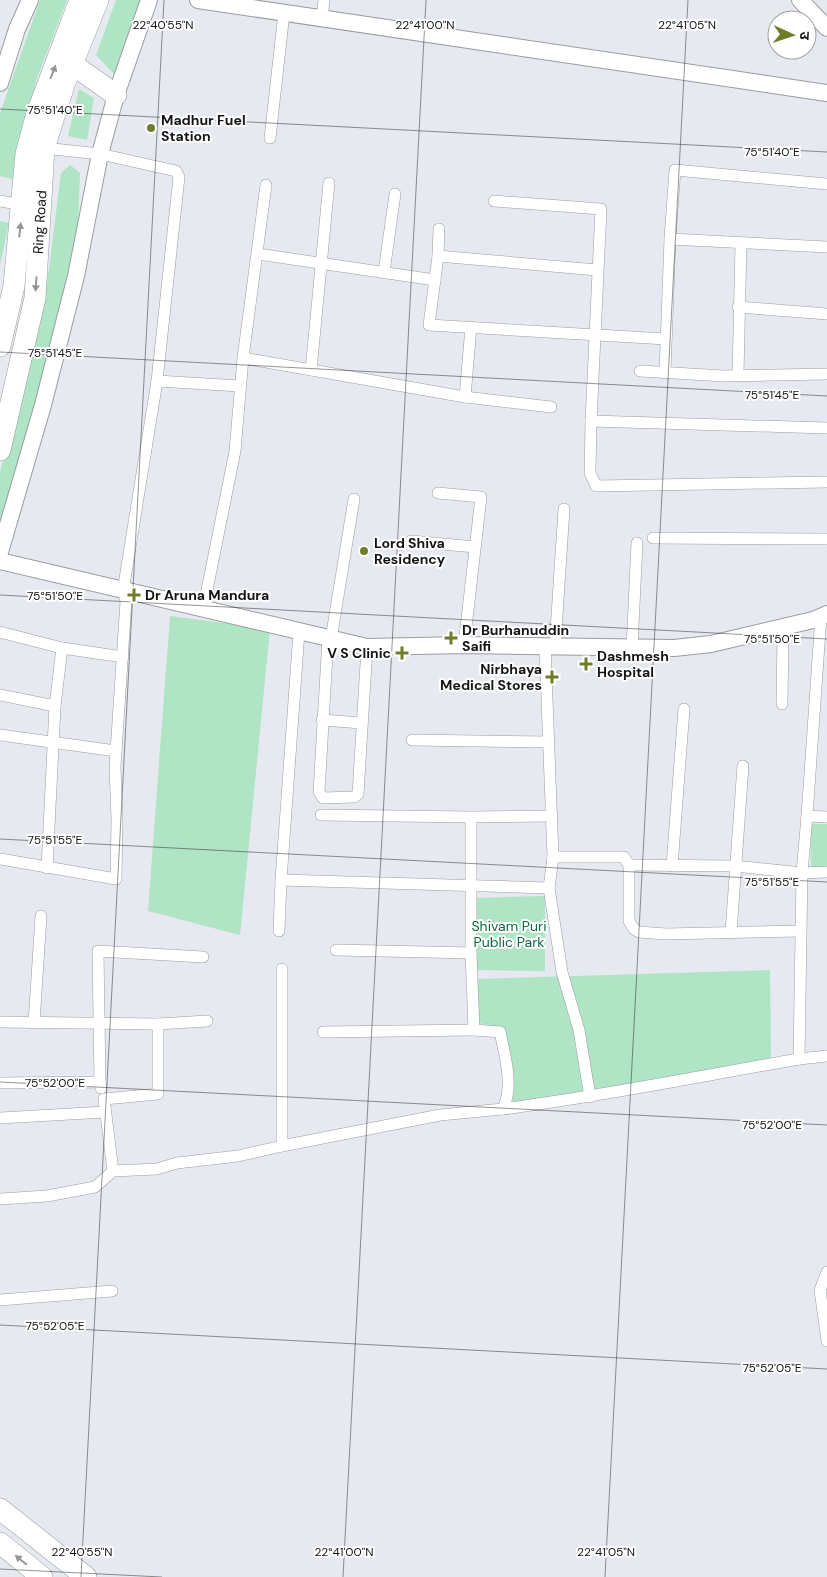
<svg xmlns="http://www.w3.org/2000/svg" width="827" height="1577" viewBox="0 0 827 1577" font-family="'DM Sans','Noto Sans Devanagari',sans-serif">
  <rect width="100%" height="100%" fill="#e6e9ef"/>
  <!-- green -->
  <g fill="#afe4c4">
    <polygon points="40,0 67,0 36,81 16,180 0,176 0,113"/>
    <polygon points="116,0 142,0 115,75 96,55"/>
    <polygon points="79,89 94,98 87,140 68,136"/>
    <polygon points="70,165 80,173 78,229 39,391 0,528 0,472 48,276 61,173"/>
    <polygon points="0,221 9,223 0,265"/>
    <polygon points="170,616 270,629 240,935 148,911"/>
    <polygon points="810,824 827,824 827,867 811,867"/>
    <polygon points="545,896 545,971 473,970 473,898"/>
    <polygon points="770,970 771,1059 513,1104 506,1032 477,1022 474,979"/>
  </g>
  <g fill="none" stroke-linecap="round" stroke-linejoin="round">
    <defs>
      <g id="street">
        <polyline points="322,19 324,0"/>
        <polyline points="270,138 284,13"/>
        <polyline points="0,201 23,205"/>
        <polyline points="494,201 601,209 591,421 590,473 596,486 827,482"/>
        <polyline points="439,229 438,256 429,325 666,339"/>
        <polyline points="670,239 827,247"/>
        <polyline points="258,254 435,280"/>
        <polyline points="438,256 597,270"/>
        <polyline points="384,272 395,194"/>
        <polyline points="738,307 827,314"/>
        <polyline points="243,358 465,397 551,407"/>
        <polyline points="311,370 329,183"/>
        <polyline points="640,371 724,376 827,374"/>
        <polyline points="665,373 670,239 675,170 827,184"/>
        <polyline points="738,375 741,244"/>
        <polyline points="157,381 240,386"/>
        <polyline points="465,397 471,327"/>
        <polyline points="591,421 827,428"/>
        <polyline points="438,493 481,497 464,645"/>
        <polyline points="653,538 827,539"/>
        <polyline points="411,541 475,547"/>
        <polyline points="203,610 235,451 243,358 266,185"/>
        <polyline points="821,616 807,816 827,817"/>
        <polyline points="0,632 62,648 123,657"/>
        <polyline points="299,632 281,880 549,888 553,857 545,646"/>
        <polyline points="328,638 319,792 323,798 354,797 358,794 367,647"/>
        <polyline points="331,639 354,499"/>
        <polyline points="555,646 564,509"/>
        <polyline points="632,648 637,543"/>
        <polyline points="0,695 55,706"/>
        <polyline points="782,704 783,626"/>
        <polyline points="322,720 362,723"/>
        <polyline points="0,735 116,751"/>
        <polyline points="412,740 549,742"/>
        <polyline points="321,815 471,817"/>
        <polyline points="553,857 624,857 629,865 629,921 634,929 639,932 666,934 800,931"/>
        <polyline points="0,859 116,879 117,819 115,767 126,601 123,591 157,381 179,177 176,171 100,154 44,148"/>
        <polyline points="629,865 734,866 802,873 807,816"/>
        <polyline points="672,866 684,709"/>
        <polyline points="47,868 55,706 62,648"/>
        <polyline points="827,872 802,873 799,1059 827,1056"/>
        <polyline points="549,888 562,972 579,1030 590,1097"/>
        <polyline points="279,931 281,880"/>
        <polyline points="731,932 743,766"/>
        <polyline points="336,950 471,953"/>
        <path d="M 282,969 L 282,1146 L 440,1115 L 503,1109 C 514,1086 505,1056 500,1032 L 474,1030"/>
        <polyline points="0,1022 158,1024 158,1094 104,1099 113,1171"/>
        <polyline points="34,1023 41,916"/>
        <polyline points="158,1024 207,1021"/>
        <polyline points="323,1032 474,1030 471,953 471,817 552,816"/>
        <polyline points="100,1082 98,951 203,957"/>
        <polyline points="0,1083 100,1082 101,1088"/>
        <path d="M 503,1109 C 603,1096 701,1076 799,1059"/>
        <polyline points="0,1118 105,1112"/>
        <polyline points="0,1199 47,1196 95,1187 113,1171 157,1169 177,1163 238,1156 282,1146"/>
        <polyline points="827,1272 820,1290 827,1341"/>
        <polyline points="0,1300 112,1291"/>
      </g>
      <g id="secondary">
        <polyline points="198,0 827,93"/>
        <polyline points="800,0 827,28"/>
        <polyline points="0,83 17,29 30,0"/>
        <polyline points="0,552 43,405 76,276 100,154 116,95 149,0"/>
        <polyline points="0,561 367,647 464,645 674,648 711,644 813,620 827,614"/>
      </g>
      <g id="highway">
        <polyline points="72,64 116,95"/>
        <polyline points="0,346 14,286 26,154 37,113 80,0"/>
        <path id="s1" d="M 0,450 L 35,298 L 44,148 L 65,82 L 98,0"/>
        <polyline points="0,1509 86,1577"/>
        <polyline points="0,1543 42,1577"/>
      </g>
    </defs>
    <!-- street casing -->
    <use href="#street" stroke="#999ca1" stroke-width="12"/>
    <!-- secondary casing -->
    <use href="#secondary" stroke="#999ca1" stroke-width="18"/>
    <!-- highway casing -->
    <use href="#highway" stroke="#999ca1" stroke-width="22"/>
    <!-- street -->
    <use href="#street" stroke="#fff" stroke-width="11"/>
    <!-- secondary -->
    <use href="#secondary" stroke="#fff" stroke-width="16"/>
    <!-- highway -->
    <use href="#highway" stroke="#fff" stroke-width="21"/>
  </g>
  <!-- one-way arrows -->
  <defs><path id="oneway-solid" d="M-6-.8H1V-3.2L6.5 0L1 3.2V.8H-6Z" transform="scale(1.25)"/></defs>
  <g fill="#959596">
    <use href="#oneway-solid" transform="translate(53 72) rotate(-69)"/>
    <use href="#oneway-solid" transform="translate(20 230) rotate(-84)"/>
    <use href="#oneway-solid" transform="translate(36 284) rotate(94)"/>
    <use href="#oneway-solid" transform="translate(21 1560) rotate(-141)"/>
  </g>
  <!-- ticks -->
  <path fill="none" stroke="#131416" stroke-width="1" stroke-opacity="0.45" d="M 0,109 L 827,152M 0,352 L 827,396M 0,595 L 827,639M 0,839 L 827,882M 0,1082 L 827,1125M 0,1325 L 827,1369M 0,1569 L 162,1577M 81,1577 L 164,0M 343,1577 L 426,0M 605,1577 L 688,0"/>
  <!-- markers -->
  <g fill="#707c29" stroke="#fff" stroke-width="2">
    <circle cx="151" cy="128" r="5"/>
    <circle cx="364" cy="551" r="5"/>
    <path d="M131.5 587.5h5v5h5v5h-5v5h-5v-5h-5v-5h5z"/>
    <path d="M448.5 630.5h5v5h5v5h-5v5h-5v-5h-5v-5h5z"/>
    <path d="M399.5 645.5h5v5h5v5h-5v5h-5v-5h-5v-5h5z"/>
    <path d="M583.5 656.5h5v5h5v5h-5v5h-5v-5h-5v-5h5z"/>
    <path d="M549.5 669.5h5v5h5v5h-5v5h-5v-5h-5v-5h5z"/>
  </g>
  <g text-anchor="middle" stroke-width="4" stroke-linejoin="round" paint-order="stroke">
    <!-- poi labels -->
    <g font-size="14" font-weight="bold" fill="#131416" stroke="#fff" text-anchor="start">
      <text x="161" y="125">Madhur Fuel<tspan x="161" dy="16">Station</tspan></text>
      <text x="374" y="548">Lord Shiva<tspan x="374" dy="16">Residency</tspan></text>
      <text x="145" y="600">Dr Aruna Mandura</text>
      <text x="462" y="635">Dr Burhanuddin<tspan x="462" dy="16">Saifi</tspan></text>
      <text x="391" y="658" text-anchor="end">V S Clinic</text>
      <text x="597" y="661">Dashmesh<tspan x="597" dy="16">Hospital</tspan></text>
      <text x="542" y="674" text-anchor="end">Nirbhaya<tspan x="542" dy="16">Medical Stores</tspan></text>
    </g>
    <!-- street labels -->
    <g font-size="14" fill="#131416" stroke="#fff">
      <text dy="5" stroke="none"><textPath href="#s1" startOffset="232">Ring Road</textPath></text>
    </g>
    <!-- park labels -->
    <g font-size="14" fill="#0e6740" stroke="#fff">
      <text x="509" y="931">Shivam Puri<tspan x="509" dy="16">Public Park</tspan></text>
    </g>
  </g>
  <g font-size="12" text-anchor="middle" fill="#131416" stroke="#fff" stroke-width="4" stroke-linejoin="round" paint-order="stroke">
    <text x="163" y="29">22°40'55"N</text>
    <text x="425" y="29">22°41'00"N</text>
    <text x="687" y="29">22°41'05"N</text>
    <text x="55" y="114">75°51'40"E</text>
    <text x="772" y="156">75°51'40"E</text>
    <text x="55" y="357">75°51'45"E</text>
    <text x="772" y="399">75°51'45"E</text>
    <text x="55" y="600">75°51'50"E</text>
    <text x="772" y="643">75°51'50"E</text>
    <text x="55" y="844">75°51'55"E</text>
    <text x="772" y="886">75°51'55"E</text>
    <text x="55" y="1087">75°52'00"E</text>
    <text x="772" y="1129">75°52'00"E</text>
    <text x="55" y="1330">75°52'05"E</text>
    <text x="772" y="1372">75°52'05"E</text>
    <text x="82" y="1556">22°40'55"N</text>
    <text x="344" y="1556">22°41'00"N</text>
    <text x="606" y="1556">22°41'05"N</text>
  </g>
  <!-- north arrow -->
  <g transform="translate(792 35) rotate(93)"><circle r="24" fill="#ffffff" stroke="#a1a1a2"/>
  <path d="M0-4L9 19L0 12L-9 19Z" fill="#707c29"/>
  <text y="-8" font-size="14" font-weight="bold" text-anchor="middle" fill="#131416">उ</text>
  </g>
</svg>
